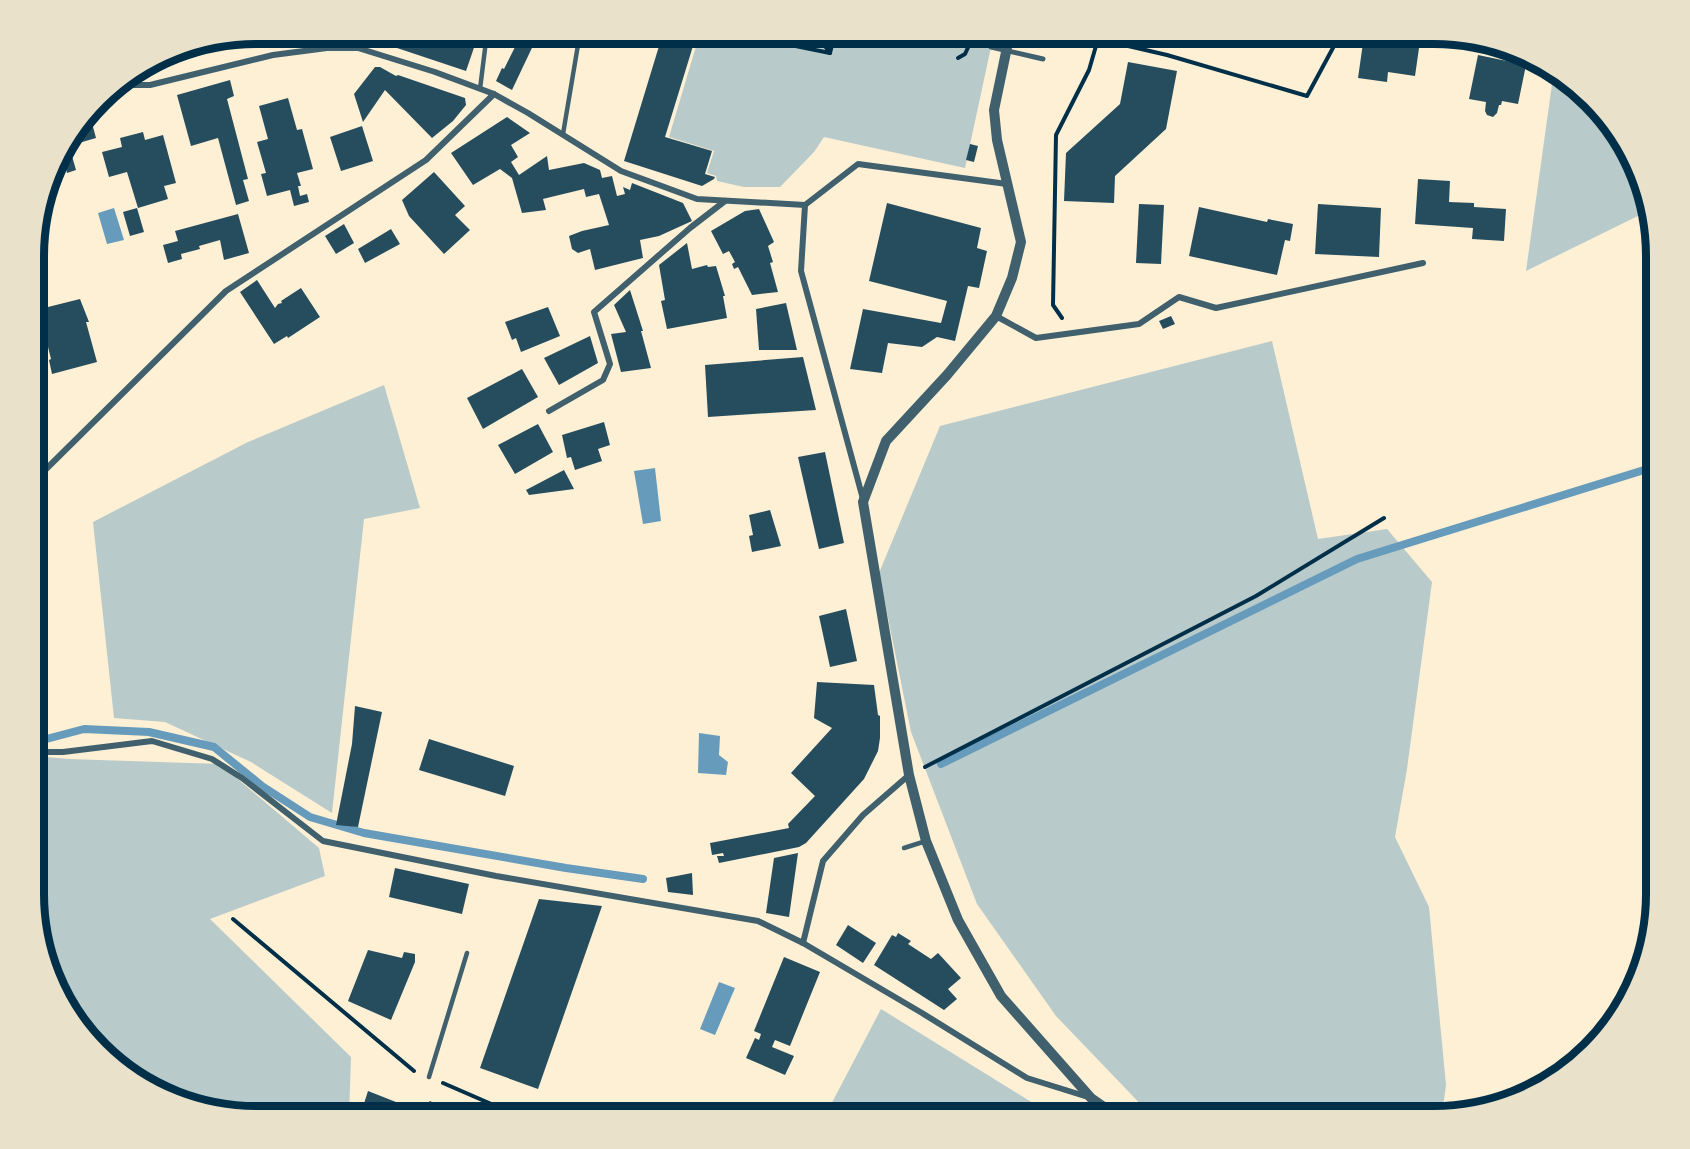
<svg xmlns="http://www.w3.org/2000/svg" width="1690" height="1149" viewBox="0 0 1690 1149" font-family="'Nunito Sans',sans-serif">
  <rect width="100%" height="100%" fill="#fdf0d5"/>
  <!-- green -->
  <g fill="#b9caca">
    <polygon points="700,33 994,33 965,168 824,137 814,152 780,187 744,187 717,181 716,176 707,173 714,151 669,137"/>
    <polygon points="1554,70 1570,79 1634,157 1648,211 1526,271"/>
    <polygon points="1272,341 1318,539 1387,529 1432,582 1407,769 1395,837 1429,907 1446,1085 1442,1114 1434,1116 1153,1116 1150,1114 1056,1016 977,904 911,732 879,573 940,426"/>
    <polygon points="384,385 420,508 364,519 332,813 251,762 165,722 114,718 93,522 248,442"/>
    <polygon points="35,756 69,759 220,764 319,848 325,876 210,919 351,1057 349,1116 242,1116 184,1104 120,1070 63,1005 35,922"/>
    <polygon points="881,1009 1054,1116 825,1116"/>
  </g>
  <!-- water -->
  <g fill="#669bbc">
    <polygon points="114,208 124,240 107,244 98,213"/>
    <polygon points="655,468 661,521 643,524 634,471"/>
    <polygon points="699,733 720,736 719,755 728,762 726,775 698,773"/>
    <polygon points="719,982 735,988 715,1035 700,1029"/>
  </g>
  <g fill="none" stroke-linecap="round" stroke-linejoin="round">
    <!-- stream -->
    <g stroke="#669bbc" stroke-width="8">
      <polyline points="35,742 84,729 149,732 214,747 262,786 310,817 364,833 566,868 643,879"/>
      <polyline points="941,764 1357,559 1657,466"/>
    </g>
  </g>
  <!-- building -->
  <g fill="#264d5e">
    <polygon points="289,33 307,33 308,42 289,43"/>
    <polygon points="399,33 479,33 466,71 394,47"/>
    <polygon points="522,33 539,33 512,90 496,81 502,68 504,69"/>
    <polygon points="663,33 697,33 665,137 712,151 705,174 715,177 714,179 702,186 624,161"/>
    <polygon points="1240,33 1207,42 1206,38 1187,44 1167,37 1168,35 1164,34"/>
    <polygon points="1391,37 1420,41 1415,76 1388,72 1387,82 1358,78 1363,43 1390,46"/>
    <polygon points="1478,55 1526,65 1518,104 1502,101 1501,105 1499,105 1497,113 1493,117 1487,115 1485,111 1486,102 1469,99"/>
    <polygon points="1128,62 1177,71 1166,129 1115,176 1114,203 1064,201 1066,153 1120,104"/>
    <polygon points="375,67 380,67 396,76 398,75 465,98 466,105 453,121 432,138 385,90 363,122 354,94"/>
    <polygon points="230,80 234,96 227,99 248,179 243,180 249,201 236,205 218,138 191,146 177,95"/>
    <polygon points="288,98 297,130 302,129 313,169 297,173 301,186 298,186 300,196 307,194 309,202 294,206 290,190 267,196 261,174 266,173 257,142 268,139 259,106"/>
    <polygon points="507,117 530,133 511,145 518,157 511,162 519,175 547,156 549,170 584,163 600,170 602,178 612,176 617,196 625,194 623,187 630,190 632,183 683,203 692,221 659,236 640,240 643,258 595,270 590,249 578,253 572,249 569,236 582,231 609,225 599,194 586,197 584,189 551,197 543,199 546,210 522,213 512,178 500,169 473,185 451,153"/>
    <polygon points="92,123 96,138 72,145 70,139 80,126"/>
    <polygon points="362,126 373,161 341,171 330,137"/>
    <polygon points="143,132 145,140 163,135 176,183 164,186 168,199 138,208 127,172 109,177 102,152 122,147 120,138"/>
    <polygon points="68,142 76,170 67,173 64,162 54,166 56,157"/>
    <polygon points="970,144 978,146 974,162 966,160"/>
    <polygon points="434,172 465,206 455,215 470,230 444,254 409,216 402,200"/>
    <polygon points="1418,179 1450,181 1449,202 1474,203 1474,207 1506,209 1504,241 1472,239 1473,228 1415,224"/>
    <polygon points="887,203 981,228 977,248 987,251 979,288 968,286 955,341 937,337 922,347 888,343 882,373 850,369 863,309 941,323 947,301 869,281"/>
    <polygon points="1139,204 1164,205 1161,264 1136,263"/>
    <polygon points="1318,204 1381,208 1379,257 1315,254"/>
    <polygon points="1199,207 1267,222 1268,219 1293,224 1290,241 1285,240 1277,275 1189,256"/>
    <polygon points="137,208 144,232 130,236 123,212"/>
    <polygon points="759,209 774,242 768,246 773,262 770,263 778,292 752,295 738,267 734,269 732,264 735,262 729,251 723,254 711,231 745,211"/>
    <polygon points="238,214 249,253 224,260 220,240 199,246 200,249 181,254 182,259 168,263 163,245 178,241 175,231"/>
    <polygon points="344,224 354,243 336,254 325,236"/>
    <polygon points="391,229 400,244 365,263 358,249"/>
    <polygon points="687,243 692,269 707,265 708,267 716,266 725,296 723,296 727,318 667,329 661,301 665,300 659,265"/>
    <polygon points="257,280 275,308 278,304 282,303 281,301 301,288 320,317 288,338 287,336 274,344 240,292"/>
    <polygon points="630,290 643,331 641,331 651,368 621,372 611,334 626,332 614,305"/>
    <polygon points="80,299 89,322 86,322 97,362 52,374 49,360 51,359 48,347 46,348 36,310"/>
    <polygon points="786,303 797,350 759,350 756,309"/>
    <polygon points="548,307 560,336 521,352 516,338 512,340 505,322"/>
    <polygon points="1171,316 1175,324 1163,329 1159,321"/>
    <polygon points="590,336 598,363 559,385 544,358"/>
    <polygon points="803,357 816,410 708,417 705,365"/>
    <polygon points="522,369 538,397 483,429 467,398"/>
    <polygon points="604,422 610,445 598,449 602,461 575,470 571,457 567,458 562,435"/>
    <polygon points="538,424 553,452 515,474 498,445"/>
    <polygon points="825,452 844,543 819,549 798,457"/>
    <polygon points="564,470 574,489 529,495 526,490"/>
    <polygon points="770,510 781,546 752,552 749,536 753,535 749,515"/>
    <polygon points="846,609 857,661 830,667 819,616"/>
    <polygon points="817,682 874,685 878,715 880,716 880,738 878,751 864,779 806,843 799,847 719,863 717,856 724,856 723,853 712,855 710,843 789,828 788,824 815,796 791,773 832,728 814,718"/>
    <polygon points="355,706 382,712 358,827 336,825 352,744"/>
    <polygon points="429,739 514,766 505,796 419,770"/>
    <polygon points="798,853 789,917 766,913 774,858"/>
    <polygon points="395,868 469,884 462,914 389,897"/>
    <polygon points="692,873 693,895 668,892 666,878"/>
    <polygon points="539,899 602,906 538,1089 480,1068"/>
    <polygon points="848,925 876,943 863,963 836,945"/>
    <polygon points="898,933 911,941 908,944 931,959 938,953 961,978 948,989 957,999 944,1010 874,965 892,935 896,937"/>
    <polygon points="368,950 402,958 404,952 415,954 415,962 391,1020 348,1001"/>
    <polygon points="784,957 820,972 790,1046 775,1040 772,1047 794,1056 785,1075 746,1058 755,1038 759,1040 761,1034 754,1031"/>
    <polygon points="368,1091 424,1113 423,1107 430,1101 438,1105 440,1114 360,1116"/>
  </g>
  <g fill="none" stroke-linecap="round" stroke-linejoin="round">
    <!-- path -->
    <g stroke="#003049" stroke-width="4">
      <polyline points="762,33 761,39 830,53 835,33"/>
      <polyline points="816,33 830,53"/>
      <polyline points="1088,33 1098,39 1167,55 1307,96 1341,33"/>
      <polyline points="761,39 769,33"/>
      <polyline points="958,58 965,54 971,41 968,33"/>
      <polyline points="1062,318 1053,305 1056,135 1089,70 1098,39"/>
      <polyline points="925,767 1256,596 1384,518"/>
      <polyline points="233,919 414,1071"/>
      <polyline points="443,1083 519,1116"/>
    </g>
    <!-- service -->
    <g stroke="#3f606c" stroke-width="4.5">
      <polyline points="327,48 328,33"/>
      <polyline points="480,89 487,33"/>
      <polyline points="563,134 580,33"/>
      <polyline points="904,848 926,841"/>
      <polyline points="429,1077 467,953"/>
    </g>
    <!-- pedestrian -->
    <polyline stroke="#3f606c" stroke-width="5" points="991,47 1043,59"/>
    <!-- minor -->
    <g stroke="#3f606c" stroke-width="6">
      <polyline points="114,85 150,85 273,55 327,48 358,48 435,72 494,94 528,113 621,171 697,199 805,205 858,164 1007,184"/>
      <polyline points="805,205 801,271 863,499"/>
      <polyline points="996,316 1036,338 1139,324 1179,297 1216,308 1423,263"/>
      <polyline points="549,411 603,380 610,364 594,312 690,228 725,201"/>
      <polyline points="35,480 226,291 426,160 494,94"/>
      <polyline points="35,752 63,752 152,741 212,759 242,778 323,841 496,876 758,921 803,943 922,1013 1027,1078 1088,1097"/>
      <polyline points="803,943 823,861 863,815 909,775"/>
    </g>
    <!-- tertiary -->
    <polyline stroke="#3f606c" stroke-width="10" points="1010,33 994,110 997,140 1021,242 1012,278 996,316 947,375 886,441 863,502 909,775 926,841 958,920 1001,996 1091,1098 1117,1116"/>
  </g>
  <!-- crop -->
  <path d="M0 0H1690V1149H0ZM256 44H1434A212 212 0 0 1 1646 256V894A212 212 0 0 1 1434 1106H256A212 212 0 0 1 44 894V256A212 212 0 0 1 256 44Z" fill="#e9e1ca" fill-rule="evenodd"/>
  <path fill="none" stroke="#003049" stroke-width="8" d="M256 44H1434A212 212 0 0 1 1646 256V894A212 212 0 0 1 1434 1106H256A212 212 0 0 1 44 894V256A212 212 0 0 1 256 44Z"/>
</svg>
